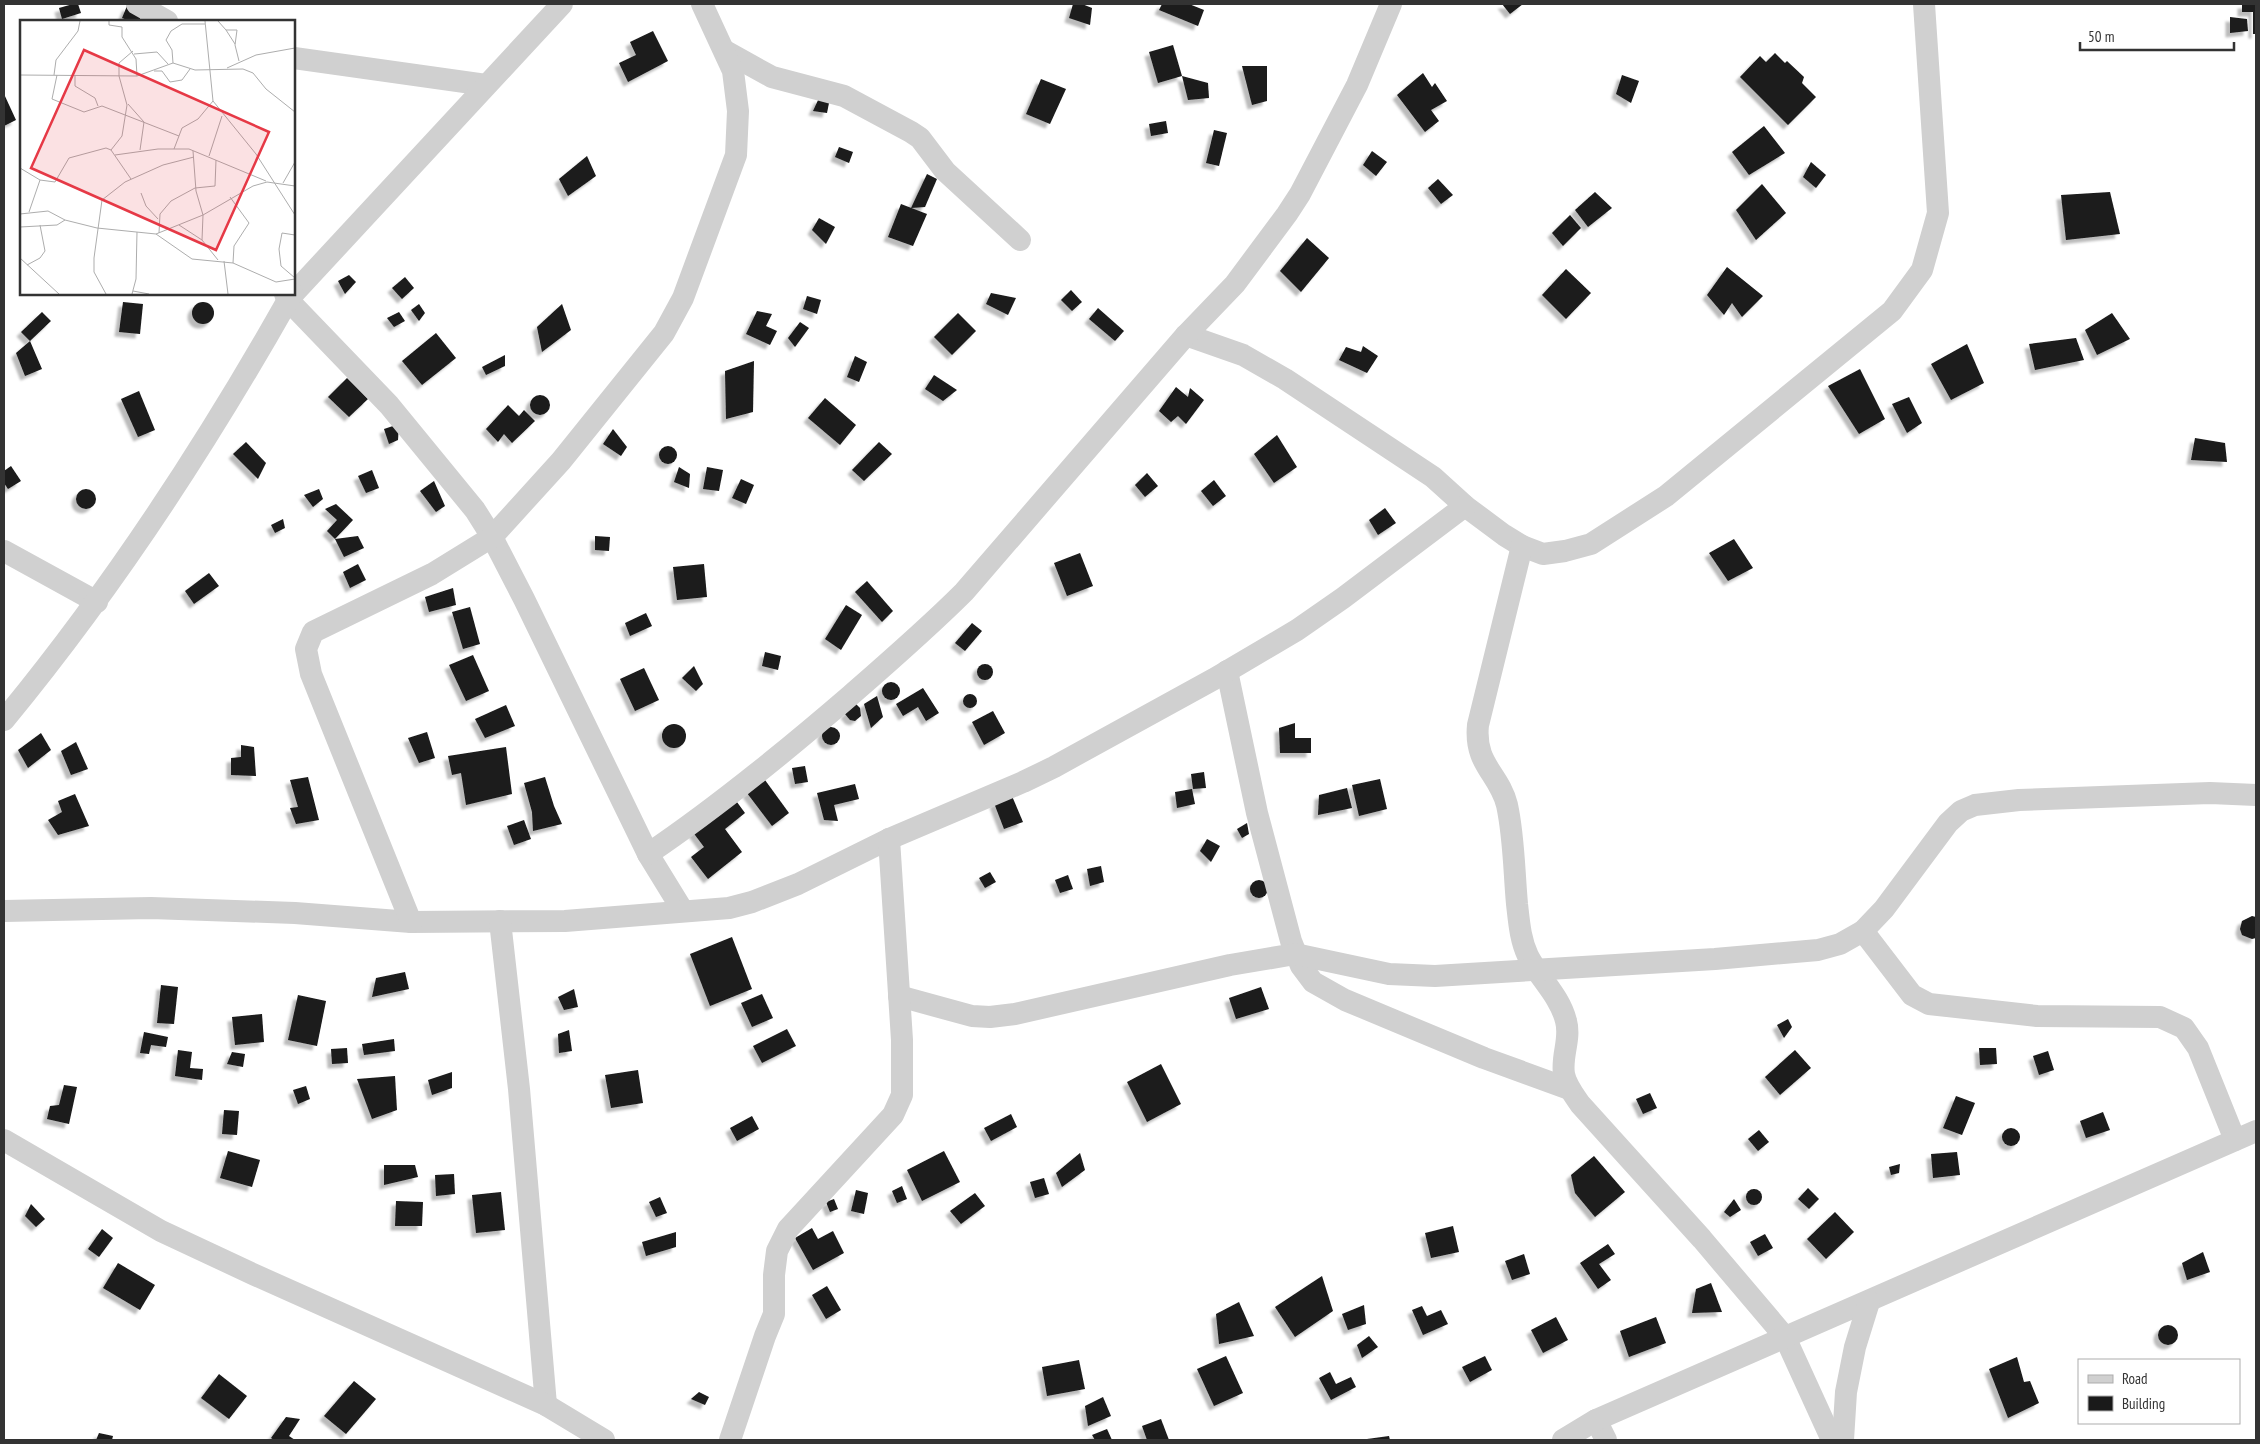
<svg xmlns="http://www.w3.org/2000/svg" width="2260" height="1444" viewBox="0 0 2260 1444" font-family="'PT Sans Narrow',sans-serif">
  <defs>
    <filter id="shadow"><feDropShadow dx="-4.5" dy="4.5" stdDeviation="1" flood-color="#0004"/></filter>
  </defs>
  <rect width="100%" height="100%" fill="#fff"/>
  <!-- building -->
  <g fill="#1a1a1a" filter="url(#shadow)">
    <polygon points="73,4 78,4 81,13 62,19 59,8"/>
    <polygon points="1073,4 1082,4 1092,8 1090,25 1069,18"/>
    <polygon points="1162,4 1189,4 1204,10 1198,26 1159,10"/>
    <polygon points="1502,4 1523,4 1510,14"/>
    <polygon points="2242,4 2256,4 2256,34 2253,34 2253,12 2242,12"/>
    <polygon points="127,6 143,13 139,21 130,21 122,18"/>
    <polygon points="2230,17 2247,19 2248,31 2230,33"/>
    <polygon points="653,31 668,61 628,82 619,63 636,55 630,42"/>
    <polygon points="1173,45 1182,76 1158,83 1149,52"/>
    <polygon points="1775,53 1785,63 1787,61 1804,77 1802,83 1816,97 1788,125 1740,77 1760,56 1766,62"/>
    <polygon points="1242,66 1267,66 1267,101 1252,105"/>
    <polygon points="1423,73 1432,87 1435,83 1447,101 1431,110 1439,121 1425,132 1397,95"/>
    <polygon points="1622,75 1639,81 1631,103 1616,94"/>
    <polygon points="1182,76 1208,83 1209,98 1188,100"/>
    <polygon points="1041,79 1066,89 1050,124 1026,114"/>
    <polygon points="4,94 16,120 4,126"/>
    <polygon points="819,98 829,103 827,113 813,111"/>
    <polygon points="1166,121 1168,133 1151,136 1149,124"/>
    <polygon points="1764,126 1785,153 1749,175 1732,152"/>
    <polygon points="1214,130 1227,133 1219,166 1206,163"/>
    <polygon points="839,147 853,152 849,163 835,157"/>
    <polygon points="1372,151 1387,162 1376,176 1363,165"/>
    <polygon points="587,156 596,176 568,196 559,179"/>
    <polygon points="1811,162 1826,175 1816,188 1803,177"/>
    <polygon points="927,174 937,179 925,207 911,208"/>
    <polygon points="1438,179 1453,195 1441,204 1428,188"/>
    <polygon points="1762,184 1786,213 1756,240 1736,210"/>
    <polygon points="1595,192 1612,208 1588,227 1575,210"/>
    <polygon points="2110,192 2120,234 2066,240 2061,195"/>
    <polygon points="901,204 927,214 913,246 888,237"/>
    <polygon points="1570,215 1581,228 1563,246 1552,233"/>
    <polygon points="819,218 835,227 826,244 812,230"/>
    <polygon points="1307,238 1329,258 1301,292 1280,271"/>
    <polygon points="1727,267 1763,296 1742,317 1732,303 1724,315 1707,295"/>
    <polygon points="1566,269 1591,293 1566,319 1542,295"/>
    <polygon points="349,275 356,282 345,294 338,281"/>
    <polygon points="405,277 414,288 402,299 392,288"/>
    <polygon points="1071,290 1082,302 1072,311 1061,300"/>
    <polygon points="991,293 1016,298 1008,315 986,304"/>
    <polygon points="807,296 821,300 817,314 803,309"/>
    <circle cx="203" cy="313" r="11"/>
    <polygon points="123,302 143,304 140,334 119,332"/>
    <polygon points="419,304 425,313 419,321 411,310"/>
    <polygon points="562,304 571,330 542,352 537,327"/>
    <polygon points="1098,308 1124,331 1115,341 1089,319"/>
    <polygon points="757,311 772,314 766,326 777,331 770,345 746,334"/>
    <polygon points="42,312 51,321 30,341 42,369 25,376 16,353 30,341 21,332"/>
    <polygon points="399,312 405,321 394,327 387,318"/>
    <polygon points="958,313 976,331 952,355 934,337"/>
    <polygon points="2112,313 2130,339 2097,355 2085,330"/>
    <polygon points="800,322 809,328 795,347 788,338"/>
    <polygon points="436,333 456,358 422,385 402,361"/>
    <polygon points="2076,338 2084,360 2035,370 2029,344"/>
    <polygon points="1967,344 1984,383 1951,400 1931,364"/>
    <polygon points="1363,346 1378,356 1367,373 1339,360 1346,347 1361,352"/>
    <polygon points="505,355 505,366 486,375 482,367"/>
    <polygon points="855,356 867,362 859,382 847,377"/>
    <polygon points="754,361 753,412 726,419 725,371"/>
    <polygon points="1860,369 1885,419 1859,434 1828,386"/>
    <polygon points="934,375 957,390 943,401 925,389"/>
    <polygon points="347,378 368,399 349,417 328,397"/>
    <polygon points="1176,387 1188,397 1190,388 1204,400 1186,424 1178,416 1171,422 1159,411"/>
    <polygon points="139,391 155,430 138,437 121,399"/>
    <circle cx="540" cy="405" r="10"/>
    <polygon points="1909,397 1922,423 1907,433 1892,404"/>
    <polygon points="825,398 856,425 840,445 808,418"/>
    <polygon points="508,405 519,416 524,410 535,421 512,443 504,434 498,442 486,429"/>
    <polygon points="399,424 398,440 389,444 384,429"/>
    <polygon points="613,429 627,447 621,456 603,444"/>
    <polygon points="1277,435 1297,467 1274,483 1254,454"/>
    <polygon points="2195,438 2225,443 2227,462 2191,460"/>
    <polygon points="246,442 266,463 258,479 233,454"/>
    <polygon points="879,442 892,454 864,481 852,470"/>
    <circle cx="668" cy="455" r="9"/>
    <polygon points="11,466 21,481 8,489 4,483 4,471"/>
    <polygon points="679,467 690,474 689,488 674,482"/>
    <polygon points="707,467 723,470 719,491 703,489"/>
    <polygon points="372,470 379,488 366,493 358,476"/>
    <polygon points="1147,473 1158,486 1145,497 1135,485"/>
    <polygon points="741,479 754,485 746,504 732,498"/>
    <polygon points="1214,480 1226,496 1213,506 1201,491"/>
    <polygon points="434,481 445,506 436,512 420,491"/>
    <circle cx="86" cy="499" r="10"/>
    <polygon points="319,489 323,499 313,507 304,495"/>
    <polygon points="336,504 353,520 335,539 327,531 337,520 325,509"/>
    <polygon points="1385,508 1396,523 1378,535 1369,520"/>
    <polygon points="283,519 285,528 275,533 271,525"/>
    <polygon points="358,536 364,548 344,557 335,539"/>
    <polygon points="595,536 610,537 609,551 595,550"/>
    <polygon points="1734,539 1753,568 1728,581 1709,553"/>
    <polygon points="1080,553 1093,586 1067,596 1054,563"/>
    <polygon points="358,564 366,580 350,588 343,572"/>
    <polygon points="704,564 707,597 677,600 673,567"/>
    <polygon points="209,573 219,586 194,604 185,591"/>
    <polygon points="867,581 893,611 882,622 855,592"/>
    <polygon points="453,588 456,605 429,612 425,597"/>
    <polygon points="846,605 862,615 841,650 825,639"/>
    <polygon points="470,607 480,644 463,649 452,612"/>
    <polygon points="646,613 652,626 630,636 625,623"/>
    <polygon points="972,623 982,631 965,651 955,643"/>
    <polygon points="765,652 781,656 778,670 762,666"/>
    <polygon points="473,655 489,691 466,701 449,665"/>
    <circle cx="985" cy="672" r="8"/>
    <polygon points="694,666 703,684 696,691 682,678"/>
    <polygon points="644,668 659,700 635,711 620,679"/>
    <circle cx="891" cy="691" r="9"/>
    <polygon points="923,688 939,713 926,721 918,707 903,716 896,704"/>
    <circle cx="970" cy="701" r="7"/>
    <polygon points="877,696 883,717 871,728 864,704"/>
    <polygon points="856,704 860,708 861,716 855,721 850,720 845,714"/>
    <polygon points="506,705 515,726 485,738 475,719"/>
    <polygon points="993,711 1005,733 984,745 972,722"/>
    <polygon points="1295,723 1295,738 1311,738 1311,753 1280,753 1279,728"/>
    <circle cx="674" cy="736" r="12"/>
    <circle cx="831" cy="736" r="9"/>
    <polygon points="427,732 435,758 419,763 408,738"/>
    <polygon points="41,733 51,750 28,768 18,750"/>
    <polygon points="76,742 88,769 71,775 61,751"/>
    <polygon points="241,745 254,747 256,776 231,775 231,758 241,757"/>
    <polygon points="506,747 512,794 466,805 461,773 452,775 448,756"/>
    <polygon points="805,766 808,782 795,784 792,768"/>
    <polygon points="1204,772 1206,788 1193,789 1191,774"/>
    <polygon points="308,777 319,820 296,824 290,808 298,807 290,780"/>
    <polygon points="545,777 554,806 562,824 533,831 532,812 524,783"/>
    <polygon points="1380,779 1387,809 1359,816 1352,785"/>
    <polygon points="765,780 789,813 772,826 747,793"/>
    <polygon points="855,784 859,799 834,805 838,821 824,820 817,793"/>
    <polygon points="1347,788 1352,808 1318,815 1319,795"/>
    <polygon points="1192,789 1195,804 1177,808 1175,792"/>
    <polygon points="75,794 89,826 58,835 48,820 62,812 58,801"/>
    <polygon points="1012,796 1023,822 1004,829 994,803"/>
    <polygon points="734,798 745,813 725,829 742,852 708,879 691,857 704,847 692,831"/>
    <polygon points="524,820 531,839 514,845 507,826"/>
    <polygon points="1247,823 1249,834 1242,838 1237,829"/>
    <polygon points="1207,839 1220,846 1211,862 1200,851"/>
    <polygon points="1101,866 1104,882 1090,886 1087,869"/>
    <polygon points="990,872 996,882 985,888 979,878"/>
    <polygon points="1068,875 1073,889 1060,893 1055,880"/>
    <circle cx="1259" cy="889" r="9"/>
    <polygon points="2252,916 2256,917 2256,938 2252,939 2242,935 2240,929 2242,921"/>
    <polygon points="732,937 752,989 710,1006 690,954"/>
    <polygon points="405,972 409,989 372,997 376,978"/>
    <polygon points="161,985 178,987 174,1024 157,1023"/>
    <polygon points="1261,987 1269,1009 1236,1019 1229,998"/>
    <polygon points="574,989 578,1007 564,1010 558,997"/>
    <polygon points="762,994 773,1018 752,1027 741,1003"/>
    <polygon points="298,995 326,1001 317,1046 288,1040"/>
    <polygon points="262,1014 264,1042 235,1045 232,1017"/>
    <polygon points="1788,1019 1792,1027 1784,1038 1777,1025"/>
    <polygon points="787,1029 796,1046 762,1063 753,1046"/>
    <polygon points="569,1030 572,1051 559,1053 558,1034"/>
    <polygon points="144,1032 168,1037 166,1047 151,1045 149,1054 140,1053"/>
    <polygon points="394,1039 395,1051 364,1055 362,1044"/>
    <polygon points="347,1048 348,1063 332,1064 331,1049"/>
    <polygon points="1979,1048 1996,1048 1997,1064 1980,1065"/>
    <polygon points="178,1050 192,1052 190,1068 203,1069 202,1080 175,1076"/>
    <polygon points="1795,1050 1811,1068 1780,1095 1765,1077"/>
    <polygon points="2048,1051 2054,1070 2039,1075 2033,1056"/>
    <polygon points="232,1052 245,1054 243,1067 227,1064"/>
    <polygon points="1161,1064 1181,1104 1147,1122 1127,1082"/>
    <polygon points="638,1070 643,1103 611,1108 605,1075"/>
    <polygon points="452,1072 452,1088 432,1095 428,1080"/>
    <polygon points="395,1076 397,1110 372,1119 357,1079"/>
    <polygon points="64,1085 77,1087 69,1124 47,1119 50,1106 59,1105"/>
    <polygon points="306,1086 310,1099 298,1104 293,1090"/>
    <polygon points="1650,1093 1657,1108 1643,1114 1636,1099"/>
    <polygon points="1956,1096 1975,1103 1962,1135 1943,1128"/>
    <polygon points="224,1110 239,1111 237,1135 222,1134"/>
    <polygon points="2103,1112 2110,1130 2086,1138 2080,1121"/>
    <polygon points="1011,1114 1017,1127 991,1141 984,1128"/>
    <polygon points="752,1116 759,1129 737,1141 730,1128"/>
    <circle cx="2011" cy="1137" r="9"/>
    <polygon points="1759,1130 1769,1142 1758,1151 1748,1139"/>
    <polygon points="228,1151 260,1160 252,1187 220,1178"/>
    <polygon points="944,1151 960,1182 922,1201 907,1170"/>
    <polygon points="1957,1152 1960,1175 1933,1178 1931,1154"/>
    <polygon points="1080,1153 1085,1170 1062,1187 1056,1173"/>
    <polygon points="1594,1156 1625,1192 1595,1217 1575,1193 1571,1175"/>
    <polygon points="1900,1164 1899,1173 1891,1175 1889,1167"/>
    <polygon points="384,1165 415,1165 418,1177 384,1185"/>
    <polygon points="454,1174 455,1194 436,1196 435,1175"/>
    <polygon points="1044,1178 1049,1194 1035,1198 1030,1182"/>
    <polygon points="902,1186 907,1199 897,1203 892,1191"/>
    <polygon points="1808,1188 1819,1199 1809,1209 1798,1199"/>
    <circle cx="1754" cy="1197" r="8"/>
    <polygon points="856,1190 868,1193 864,1214 851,1211"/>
    <polygon points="501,1192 505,1230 476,1233 472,1195"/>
    <polygon points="975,1193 985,1206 961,1224 950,1211"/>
    <polygon points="660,1197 667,1213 656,1217 649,1202"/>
    <polygon points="834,1199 838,1209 830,1212 826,1202"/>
    <polygon points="1734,1199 1741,1210 1730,1217 1724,1212"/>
    <polygon points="396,1201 423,1202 422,1226 395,1226"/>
    <polygon points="31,1204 45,1219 36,1227 25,1216"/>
    <polygon points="1835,1212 1854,1232 1826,1259 1807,1239"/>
    <polygon points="1453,1226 1459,1252 1431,1258 1425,1233"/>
    <polygon points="812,1228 818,1239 833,1231 844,1253 813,1270 795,1238"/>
    <polygon points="102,1229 113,1238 99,1257 88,1249"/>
    <polygon points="676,1232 676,1247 646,1256 642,1242"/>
    <polygon points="1765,1234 1773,1248 1758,1256 1750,1242"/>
    <polygon points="1608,1244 1615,1254 1599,1264 1611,1280 1598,1289 1580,1263"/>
    <polygon points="2203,1252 2210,1272 2187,1280 2182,1263"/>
    <polygon points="1524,1254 1530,1274 1512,1280 1505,1261"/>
    <polygon points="118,1263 155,1285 140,1310 103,1288"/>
    <polygon points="1322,1276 1333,1311 1295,1337 1275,1307"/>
    <polygon points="1711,1283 1722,1312 1692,1313 1696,1289"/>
    <polygon points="827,1286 841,1310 826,1319 812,1295"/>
    <polygon points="1239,1302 1254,1336 1219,1344 1216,1314"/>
    <polygon points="1364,1305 1366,1324 1348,1330 1342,1314"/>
    <polygon points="1422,1306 1427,1316 1441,1310 1448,1324 1423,1335 1412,1310"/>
    <polygon points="1556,1317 1568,1340 1543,1353 1531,1330"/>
    <polygon points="1656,1317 1666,1343 1629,1357 1620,1331"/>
    <circle cx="2168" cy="1335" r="10"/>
    <polygon points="1369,1336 1378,1347 1362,1358 1357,1345"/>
    <polygon points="1226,1356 1243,1393 1214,1406 1197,1369"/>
    <polygon points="1485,1356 1492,1370 1470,1382 1462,1367"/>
    <polygon points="2017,1357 2024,1382 2030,1381 2039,1403 2008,1418 1989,1369"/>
    <polygon points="1079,1360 1085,1389 1047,1396 1042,1367"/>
    <polygon points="1330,1372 1336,1384 1351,1377 1356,1387 1331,1400 1319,1378"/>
    <polygon points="219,1374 247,1396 229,1419 201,1398"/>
    <polygon points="354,1381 376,1399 346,1434 324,1416"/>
    <polygon points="699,1392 709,1397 705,1405 691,1399"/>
    <polygon points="1103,1397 1111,1416 1088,1426 1085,1406"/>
    <polygon points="286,1417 300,1419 289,1436 295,1440 274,1440 271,1438"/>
    <polygon points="1161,1419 1169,1440 1147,1440 1142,1426"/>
    <polygon points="1107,1429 1112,1440 1095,1440 1092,1435"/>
    <polygon points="99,1433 113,1436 112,1440 96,1440"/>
    <polygon points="1389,1436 1390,1440 1368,1440 1367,1439"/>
  </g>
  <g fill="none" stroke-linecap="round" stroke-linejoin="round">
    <!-- street -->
    <g stroke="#d0d0d0" stroke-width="22">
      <polyline points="137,4 167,21"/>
      <polyline points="725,51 772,77 844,96 911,132 920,138 945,171 1020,240"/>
      <polyline points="294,58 486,85"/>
      <polyline points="294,293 562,4"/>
      <polyline points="285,294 288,300 389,405 475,510 492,537 524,599 648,854 683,911"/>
      <polyline points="1186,335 1243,355 1285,379 1433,477 1465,506 1504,535 1522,546 1543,554 1565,551 1591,544 1666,496 1892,311 1922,270 1938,213 1924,4"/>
      <path d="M 1522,546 L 1478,725 C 1474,765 1499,773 1507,805 C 1514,837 1514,871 1517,904 C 1519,921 1520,939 1528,956 C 1539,978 1560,996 1566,1021 C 1571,1039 1561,1056 1564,1074 C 1566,1085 1574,1095 1580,1104 L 1702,1239 L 1785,1337 L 1832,1440"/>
      <polyline points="4,551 97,602"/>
      <polyline points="1227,671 1257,813 1291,941 1301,966 1313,982 1345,1000 1484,1058 1569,1089"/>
      <path d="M 4,720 C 112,589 205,447 288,300 L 293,294"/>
      <path d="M 648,854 C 719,806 786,751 851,695 C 890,661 928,628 964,592 L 1186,335 L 1235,284 L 1287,214 L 1300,194 L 1357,85 L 1391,4"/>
      <polyline points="4,911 151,908 295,913 411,922 565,921 729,908 752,902 798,884 889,839 1023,782 1054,767 1214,679 1297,630 1343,598 1465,506"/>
      <polyline points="500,921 519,1089 546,1405"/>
      <polyline points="411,922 311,674 306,649 313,632 432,574 492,537 561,461 664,333 683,298 736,155 738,111 733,71 702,4"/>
      <polyline points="1863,931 1912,995 1929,1004 2037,1016 2160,1017 2184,1028 2198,1048 2235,1140"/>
      <polyline points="899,996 972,1016 990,1017 1015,1014 1230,965 1295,954 1389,974 1435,976 1715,959 1818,950 1840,944 1863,931 1884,909 1948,823 1961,811 1975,805 2019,800 2210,793 2256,795"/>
      <polyline points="4,1140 161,1231 255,1275 546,1405 604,1440"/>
      <polyline points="1596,1420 1606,1440"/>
      <polyline points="730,1440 765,1336 774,1314 774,1275 777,1251 788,1229 893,1115 902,1095 902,1040 889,839"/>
      <polyline points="1563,1440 1596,1420 2256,1131"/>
      <polyline points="1843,1440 1846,1392 1855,1347 1869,1302"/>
    </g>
  </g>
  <!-- overview -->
  <g transform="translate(20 20)">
    <rect width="275" height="275" fill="#fff"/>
    <path fill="none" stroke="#adadad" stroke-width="1" d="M 89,1 L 89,5 L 102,7 L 102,17 L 116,39 L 117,56M 185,1 L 193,81 L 236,134 L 275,195M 198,1 L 206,10 L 217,10 L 215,25 L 219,41M 206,10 L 215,24M 114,34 L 137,32 L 148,44M 153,43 L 152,30 L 146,20 L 151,11 L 162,4 L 185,4M 207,48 L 236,35 L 275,28M 134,51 L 142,51 L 150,62 L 162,60 L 170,49M 0,55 L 117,56 L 153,43 L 175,50 L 223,49 L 233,53 L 246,69 L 275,92M 34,55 L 36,40 L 58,11 L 60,1M 37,55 L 32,79 L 64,92 L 82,86 L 159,116M 55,55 L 55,66 L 75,78 L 78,86M 108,84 L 124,102 L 120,130M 154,129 L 162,108 L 178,99 L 193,81M 91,130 L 102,116 L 107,85 L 99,56 L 99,43 L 113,31M 173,131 L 176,171 L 183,195 L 182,220M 95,135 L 138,129 L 169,129 L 246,161M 189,136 L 202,96M 0,148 L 20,160 L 35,162 L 49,138 L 86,128 L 91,130 L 111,159M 263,163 L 275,142M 121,173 L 126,186 L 138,199M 210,177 L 229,203 L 214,226 L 213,243M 9,192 L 20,160M 0,194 L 28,191 L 45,200 L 77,208 L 136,214 L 183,195 L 233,166 L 247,162 L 275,166M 159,205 L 182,220 L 198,240M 0,207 L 37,205 L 45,200M 139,213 L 140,194 L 151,181 L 175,168 L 195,166 L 196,140M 136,214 L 172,239 L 213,243 L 256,262 L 275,259M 275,215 L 262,213 L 259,229 L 261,246 L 275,258M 0,238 L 39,274M 204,241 L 208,274M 7,245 L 20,238 L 25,231 L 20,205M 113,271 L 129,274M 86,274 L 74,252 L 74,238 L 82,180 L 105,162 L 143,145 L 174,137M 112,274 L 116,259 L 117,212"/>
    <path fill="#e63946" fill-opacity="0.15" stroke="#e63946" stroke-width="2.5" d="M 64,30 L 249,112 L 196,230 L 11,148 Z"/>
    <rect width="275" height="275" fill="none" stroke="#333" stroke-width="2.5"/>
  </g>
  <!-- border -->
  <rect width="2260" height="1444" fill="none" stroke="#333333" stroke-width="10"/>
  <!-- legend -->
  <rect x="2078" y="1359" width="162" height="65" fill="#ffffff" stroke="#adadad"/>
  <rect x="2088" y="1375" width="25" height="8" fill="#d0d0d0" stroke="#adadad"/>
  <text x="2122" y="1384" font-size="15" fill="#333333">Road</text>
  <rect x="2088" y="1396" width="25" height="15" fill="#1a1a1a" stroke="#adadad"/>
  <text x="2122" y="1409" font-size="15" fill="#333333">Building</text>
  <!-- scale -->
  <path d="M2080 42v8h154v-8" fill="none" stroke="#333333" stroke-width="2.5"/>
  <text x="2088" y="42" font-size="15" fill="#333333" stroke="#ffffff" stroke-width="4" paint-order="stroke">50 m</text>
</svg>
